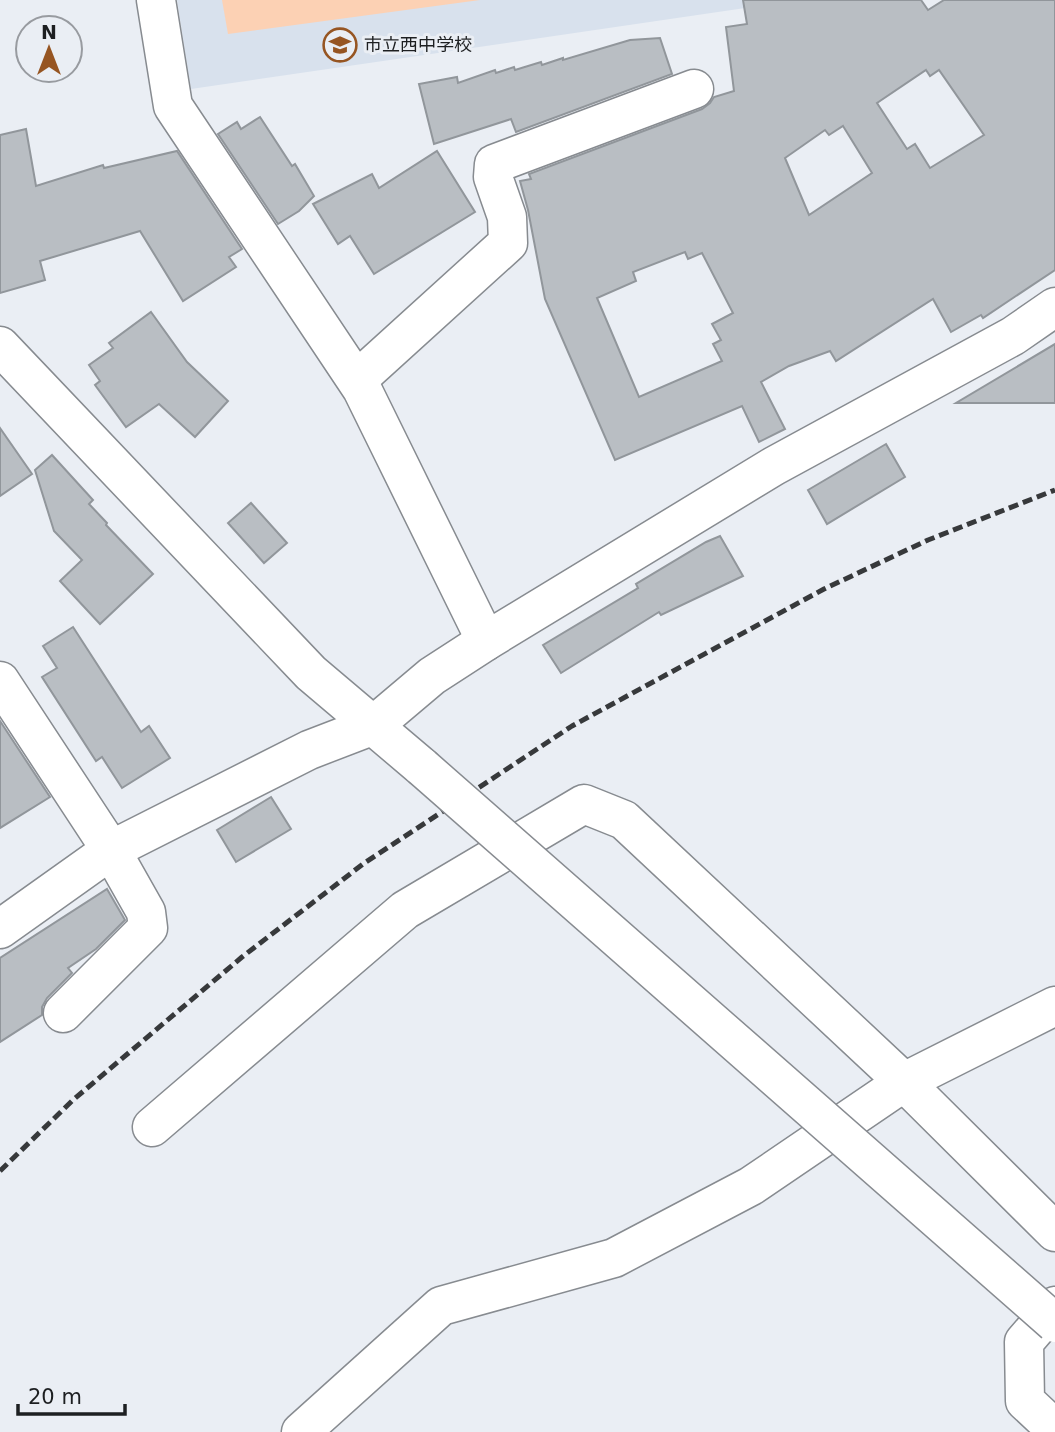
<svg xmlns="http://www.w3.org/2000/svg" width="1055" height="1432" viewBox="0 0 1055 1432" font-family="'DejaVu Sans','Noto Sans JP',sans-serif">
  <rect width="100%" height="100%" fill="#eaeef4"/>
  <!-- built -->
  <polygon fill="#d8e1ed" points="177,0 800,0 191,89"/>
  <!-- green -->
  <polygon fill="#fcd1b4" points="222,0 480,0 228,34"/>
  <!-- building -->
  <g fill="#b9bec3" stroke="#91969b" stroke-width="2" fill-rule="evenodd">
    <path d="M 743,0 L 921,0 L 928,10 L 944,0 L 1055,0 L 1055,270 L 983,318 L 981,315 L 951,332 L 933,299 L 836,361 L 830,351 L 789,366 L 761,382 L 785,429 L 759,442 L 742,406 L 615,460 L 545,299 L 528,210 L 520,181 L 531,179 L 529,174 L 702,109 L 710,103 L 714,97 L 734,91 L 726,27 L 747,24 ZM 926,70 L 930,76 L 939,70 L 984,135 L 930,168 L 915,144 L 907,149 L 877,103 ZM 843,126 L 872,173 L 809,215 L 785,158 L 825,130 L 829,135 ZM 685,252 L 688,259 L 702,253 L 733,313 L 712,324 L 721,340 L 713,344 L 722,361 L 639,397 L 597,298 L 636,281 L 633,272 Z"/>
    <polygon points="660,38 672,74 516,132 511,119 434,144 419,84 457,77 458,83 495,70 496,73 514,67 515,70 541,62 542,65 563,58 563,60 630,40"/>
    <polygon points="260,117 292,166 295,164 314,196 299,211 278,224 218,134 237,122 241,129"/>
    <polygon points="26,129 36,186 103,165 104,168 177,151 242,249 229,257 236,267 183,301 140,231 40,261 45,280 0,293 0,135"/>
    <polygon points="437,151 475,212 374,274 350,236 338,244 313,204 372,174 379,188"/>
    <polygon points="151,312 187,362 228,401 195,437 159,404 126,427 95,385 100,381 89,365 113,348 109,343"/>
    <polygon points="1055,344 1055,403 956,403"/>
    <polygon points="0,428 32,474 0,496"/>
    <polygon points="886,444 905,477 827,524 808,490"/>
    <polygon points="52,455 93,500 89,504 107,523 106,525 153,574 100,624 60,581 82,560 54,531 35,470"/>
    <polygon points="251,503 287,543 264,563 228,523"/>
    <polygon points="720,536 743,576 661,615 659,612 561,673 543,645 638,588 636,584 706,542"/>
    <polygon points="73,627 141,732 149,726 170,758 122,788 102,757 96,761 42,677 57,668 43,646"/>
    <polygon points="0,721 50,797 0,828"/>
    <polygon points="271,797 291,829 236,862 217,830"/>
    <polygon points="107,889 125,920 96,949 68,968 72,973 47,998 42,1007 42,1015 0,1042 0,958"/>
  </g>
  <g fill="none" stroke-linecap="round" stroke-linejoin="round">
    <defs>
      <g id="minor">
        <polyline points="156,0 173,106 362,389 486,641"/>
        <polyline points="0,346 311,673 422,767"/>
        <polyline points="357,380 508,243 507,217 493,177 494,164 694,89"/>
        <polyline points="0,681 111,850 146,912 148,928 63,1013"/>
        <polyline points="0,929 111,850 309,750 374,725 432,676 486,641 774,466 1013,336 1055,307"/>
        <polyline points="152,1127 405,910 584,804 624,820 904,1082 1055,1232"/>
        <polyline points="1055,1306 1024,1342 1025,1401 1055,1429"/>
        <polyline points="301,1432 441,1306 614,1258 751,1186 904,1082 1055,1006"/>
      </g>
    </defs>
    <!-- minor casing -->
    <use href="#minor" stroke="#878b90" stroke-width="41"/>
    <!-- minor -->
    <use href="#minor" stroke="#fff" stroke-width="38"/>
    <!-- rail -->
    <polyline stroke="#37393b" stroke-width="5" stroke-dasharray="10 5" stroke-linecap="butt" points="0,1171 73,1100 242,957 363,864 572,726 824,589 928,540 1055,490"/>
    <defs>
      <polyline id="minor-bridge" points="422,767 1055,1323"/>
    </defs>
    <!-- minor-bridge casing -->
    <use href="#minor-bridge" stroke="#878b90" stroke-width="41" stroke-linecap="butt"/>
    <!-- minor-bridge -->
    <use href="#minor-bridge" stroke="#fff" stroke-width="38"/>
  </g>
  <!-- icons -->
  <defs>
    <symbol id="school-ring" viewBox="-11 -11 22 22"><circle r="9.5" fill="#eaeef4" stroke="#965522" stroke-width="1.5"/><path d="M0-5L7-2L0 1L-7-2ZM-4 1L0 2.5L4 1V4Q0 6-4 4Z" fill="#965522"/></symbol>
  </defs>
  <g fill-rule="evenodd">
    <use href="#school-ring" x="321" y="26" width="38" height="38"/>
  </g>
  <g text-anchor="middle" stroke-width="6" stroke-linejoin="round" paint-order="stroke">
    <!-- poi labels -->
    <g font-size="18" fill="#1d1f21" stroke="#eaeef4" text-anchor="start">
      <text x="364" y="51">市立西中学校</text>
    </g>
  </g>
  <!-- north arrow -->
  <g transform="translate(49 49)"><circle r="33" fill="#eaeef4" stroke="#989ba0" stroke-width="2"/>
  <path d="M0-5L12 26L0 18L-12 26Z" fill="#965522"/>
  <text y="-10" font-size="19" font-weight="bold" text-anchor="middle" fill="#1d1f21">N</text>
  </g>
  <!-- scale -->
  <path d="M18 1404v10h107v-10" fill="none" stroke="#1d1f21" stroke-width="3.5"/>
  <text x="28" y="1404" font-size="21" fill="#1d1f21" stroke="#eaeef4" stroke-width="5" paint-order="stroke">20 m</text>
</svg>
